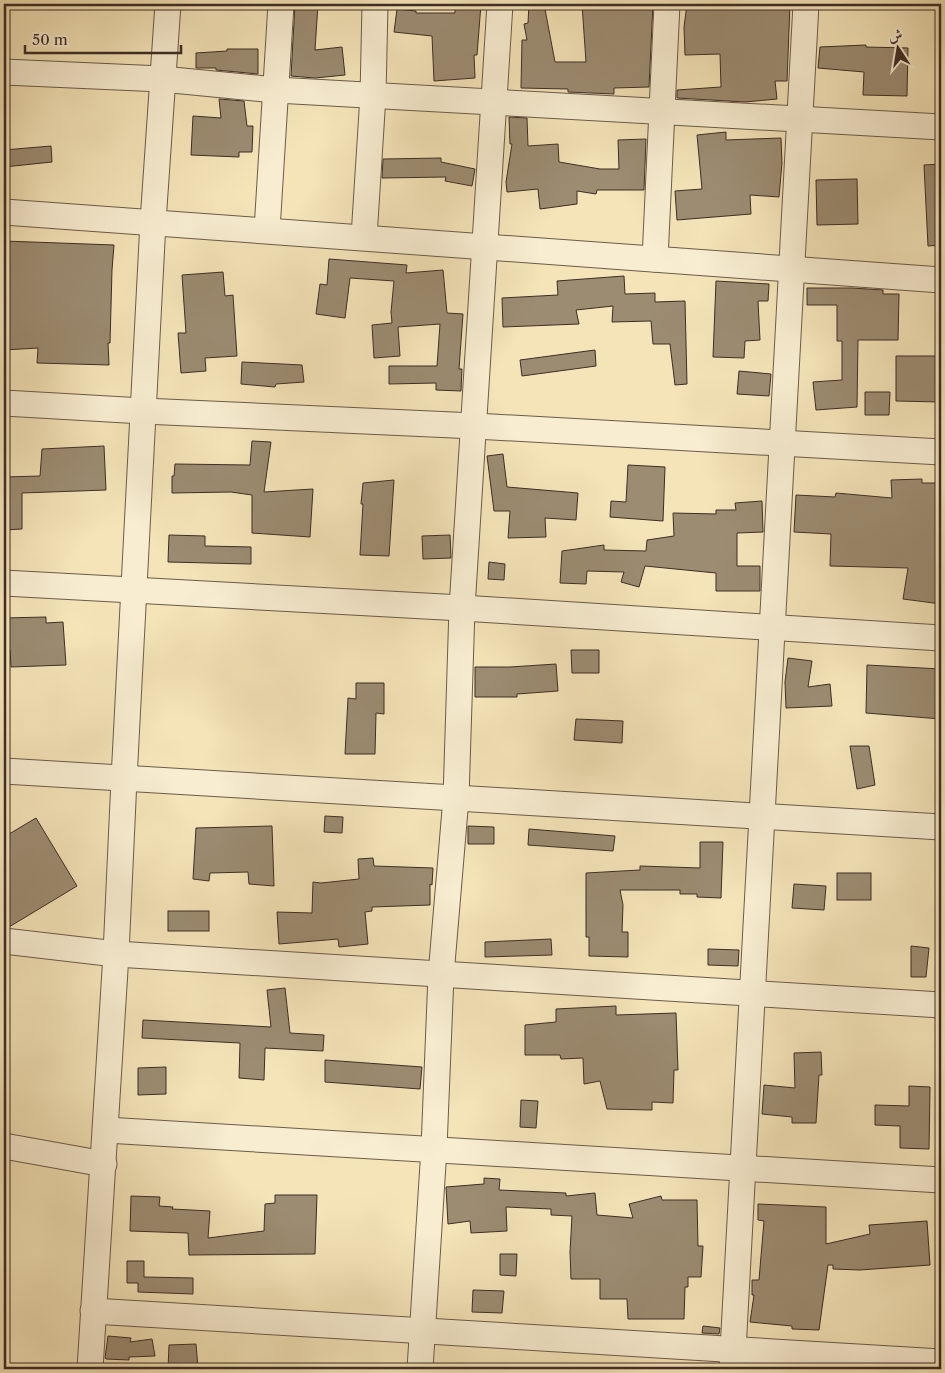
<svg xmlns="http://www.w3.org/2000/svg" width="945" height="1373" viewBox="0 0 945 1373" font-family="'Libre Caslon Text',Amiri,serif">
  <rect width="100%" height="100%" fill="#f4e4b8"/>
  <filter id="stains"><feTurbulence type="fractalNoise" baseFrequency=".004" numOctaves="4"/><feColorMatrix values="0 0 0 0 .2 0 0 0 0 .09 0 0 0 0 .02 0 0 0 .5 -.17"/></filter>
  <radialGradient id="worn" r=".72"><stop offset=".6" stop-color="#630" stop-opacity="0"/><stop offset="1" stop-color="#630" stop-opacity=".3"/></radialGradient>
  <!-- building -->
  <g fill="#9c8c72" stroke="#3d2d26">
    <polygon points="295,4 318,4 315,50 342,47 345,75 315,78 291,76"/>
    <polygon points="455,4 481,4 477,55 474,55 475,78 434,81 432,36 394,32 397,9 416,11 416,13 455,13"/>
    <polygon points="529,4 544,4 555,62 586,62 582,4 653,4 649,87 614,88 614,94 568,92 568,89 521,88 522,40 527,40 524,24 528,23"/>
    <polygon points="687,4 790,4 787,81 775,81 777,99 745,102 677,98 677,90 721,87 720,54 685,55 684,27"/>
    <polygon points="866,45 866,47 908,48 907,96 863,95 864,72 818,68 820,47"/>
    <polygon points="227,49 258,49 258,74 216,70 216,68 196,68 196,53 227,51"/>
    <polygon points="219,99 244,101 247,126 253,126 252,152 239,152 239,157 191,155 193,116 221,118"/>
    <polygon points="509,117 527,118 528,146 558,144 559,162 600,169 619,169 618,140 646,139 644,190 597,190 596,194 577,191 577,204 540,209 538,189 507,192 506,182 512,144 510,144"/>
    <polygon points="726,132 726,140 781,138 782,163 779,197 750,195 751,214 677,220 675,191 702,189 697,135"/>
    <polygon points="51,146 52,162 4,167 4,150"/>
    <polygon points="441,158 441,162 475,169 472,186 445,181 446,177 382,178 383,159"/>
    <polygon points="941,164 941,245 928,246 924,165"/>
    <polygon points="857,179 858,224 817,225 816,180"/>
    <polygon points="4,241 114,245 112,270 110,343 108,343 109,365 37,363 38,348 4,350 4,324 6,324 9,262 4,262"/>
    <polygon points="329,259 407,265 406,273 443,270 447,313 463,314 459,369 462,369 461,391 436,390 436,383 389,384 389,366 437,366 440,324 398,327 400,356 374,358 372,325 392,323 391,312 394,281 350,278 345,318 316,314 320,284 327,285"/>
    <polygon points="223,272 225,296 233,295 237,356 205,358 206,371 181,373 178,333 186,333 182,275"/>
    <polygon points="624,276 625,294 655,293 655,302 685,301 687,384 675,385 670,344 653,344 651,321 612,322 613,306 576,310 579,324 503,327 502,298 558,295 557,281"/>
    <polygon points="716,281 769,284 768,301 758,301 760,340 745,341 744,358 713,357"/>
    <polygon points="807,288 852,288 883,290 883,294 899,294 898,340 858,340 857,407 816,410 813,382 842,380 842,341 837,341 837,305 807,305"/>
    <polygon points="595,350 596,366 522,376 520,360"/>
    <polygon points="896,356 941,356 941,402 896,401"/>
    <polygon points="242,362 302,365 304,382 276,384 275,387 241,384"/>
    <polygon points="739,371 771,374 769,396 737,394"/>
    <polygon points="865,392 890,392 889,415 865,415"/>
    <polygon points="252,441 271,442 264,492 313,489 310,537 252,533 252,495 231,492 172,493 172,476 174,476 175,464 250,465"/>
    <polygon points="104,446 106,490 22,493 22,529 4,530 4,477 40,476 42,449"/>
    <polygon points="503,454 507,487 578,493 576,520 545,518 546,537 508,538 510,511 494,511 487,456"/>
    <polygon points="628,465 665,467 663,521 610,517 611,501 626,502"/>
    <polygon points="922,479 922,483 941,483 941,604 903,599 908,568 830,566 831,534 794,532 796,495 835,497 836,493 892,498 891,480"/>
    <polygon points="394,480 389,556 360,555 363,504 361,504 363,483"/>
    <polygon points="762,501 763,532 737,533 737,566 760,566 760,591 716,591 716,573 645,566 639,587 621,582 624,572 587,571 586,584 560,583 562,551 604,545 604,550 646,551 647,540 674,536 673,513 716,514 716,510 736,510 735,503"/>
    <polygon points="169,535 205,536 205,546 251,547 251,564 168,562"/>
    <polygon points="450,535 451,558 423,559 422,536"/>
    <polygon points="489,562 505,564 504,580 488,579"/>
    <polygon points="46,617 46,623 63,622 66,665 11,667 10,650 5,651 4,618"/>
    <polygon points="571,650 599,650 599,673 572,673"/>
    <polygon points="788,658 812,661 808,687 830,684 832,706 786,708 785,682"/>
    <polygon points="556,664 558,691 517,694 517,697 475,697 475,667 510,667"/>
    <polygon points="867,665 941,669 941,719 866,713"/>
    <polygon points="356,683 384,683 384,714 376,713 375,754 345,754 348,698 356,699"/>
    <polygon points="576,719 623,721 622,743 574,740"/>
    <polygon points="850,746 869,746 875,785 857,789"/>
    <polygon points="325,816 343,817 342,833 324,832"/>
    <polygon points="36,818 77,886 9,927 4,927 4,837"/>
    <polygon points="272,826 274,886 249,884 248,872 210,873 209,881 193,879 196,828"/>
    <polygon points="468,826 494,827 494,844 468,844"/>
    <polygon points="529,829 615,836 613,851 528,845"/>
    <polygon points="700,842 723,842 721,898 697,897 697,894 680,894 680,890 620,890 623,905 622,932 628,932 628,957 589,956 589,937 586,937 586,873 640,870 640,866 700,868"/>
    <polygon points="373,858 374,866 433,868 432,885 430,884 430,905 372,907 372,911 365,912 368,944 339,947 338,939 279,944 277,912 312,913 313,882 321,883 359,879 358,859"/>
    <rect x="837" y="873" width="34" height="27"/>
    <polygon points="794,884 826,886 824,910 792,908"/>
    <rect x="168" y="911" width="41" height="20"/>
    <polygon points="551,939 552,955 485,957 485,942"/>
    <polygon points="911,946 929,948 926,977 911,977"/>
    <polygon points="708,949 739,950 738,966 708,965"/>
    <polygon points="285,988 290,1033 324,1035 323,1051 265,1048 264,1080 239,1078 240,1043 142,1038 143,1020 271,1027 267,990"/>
    <polygon points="616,1006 616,1015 676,1013 678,1070 674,1070 673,1103 652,1102 652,1110 607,1109 600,1081 584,1084 583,1058 561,1059 560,1055 525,1055 525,1025 556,1022 556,1009"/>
    <polygon points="821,1052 822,1075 819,1075 816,1123 792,1123 792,1117 762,1114 764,1085 795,1088 794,1053"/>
    <polygon points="325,1060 422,1067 420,1089 325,1082"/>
    <polygon points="166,1067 166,1094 138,1095 138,1068"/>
    <polygon points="909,1086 930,1087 929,1149 900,1148 900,1126 875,1125 875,1105 909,1106"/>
    <polygon points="521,1100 538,1101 536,1128 520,1127"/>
    <polygon points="484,1178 500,1179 499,1190 566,1193 566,1196 595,1193 597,1215 633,1218 629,1204 661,1196 662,1200 697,1200 698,1246 703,1246 701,1277 688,1277 688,1287 685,1287 684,1319 628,1319 627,1299 600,1299 600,1279 571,1279 570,1252 572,1216 551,1215 551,1209 506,1207 507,1231 471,1233 470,1221 448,1224 446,1187 484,1184"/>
    <polygon points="275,1195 317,1195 315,1254 189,1255 188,1233 130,1231 131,1196 160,1197 159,1206 173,1207 172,1209 210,1211 208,1238 264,1231 265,1204 275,1203"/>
    <polygon points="758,1204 826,1207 826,1244 870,1234 869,1225 927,1221 930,1265 860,1270 833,1269 833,1265 828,1265 819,1330 792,1329 792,1326 750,1322 754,1295 752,1295 752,1280 759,1280 764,1221 758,1220"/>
    <polygon points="500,1254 517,1254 516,1276 500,1275"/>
    <polygon points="127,1261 144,1261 144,1277 193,1278 193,1294 138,1292 138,1283 127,1283"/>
    <polygon points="473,1290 504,1291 502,1313 472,1312"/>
    <polygon points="703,1326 720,1328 719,1334 702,1333"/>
    <polygon points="108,1336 131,1338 130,1342 152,1339 155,1356 129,1357 129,1360 106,1359 105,1358"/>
    <polygon points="196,1344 198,1368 168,1369 169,1345"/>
  </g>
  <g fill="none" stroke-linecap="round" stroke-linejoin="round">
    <defs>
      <g id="minor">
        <polyline points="4,72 162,79 276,90 941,127"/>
        <polyline points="4,212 941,280"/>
        <polyline points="267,230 281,4"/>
        <polyline points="364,237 373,96 375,4"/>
        <polyline points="655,259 667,4"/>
        <polyline points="4,403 143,411 475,426 941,452"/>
        <polyline points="4,583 462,608 941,638"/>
        <polyline points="4,771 941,827"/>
        <polyline points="4,941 116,954 941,1005"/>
        <polyline points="106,1130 941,1180"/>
        <polyline points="4,1146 104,1164"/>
        <polyline points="93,1311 941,1362"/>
        <polyline points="90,1369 116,954 124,779 153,222 168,4"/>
        <polyline points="420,1369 434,1148 441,975 456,798 462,608 500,4"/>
        <polyline points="732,1369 806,4"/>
      </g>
    </defs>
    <!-- minor casing -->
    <use href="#minor" stroke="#6b5b4a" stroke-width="27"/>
    <!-- minor -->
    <use href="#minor" stroke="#f8edd1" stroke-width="25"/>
  </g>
  <!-- margin -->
  <rect width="945" height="1373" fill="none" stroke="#f4e4b8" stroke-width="20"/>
  <rect x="5" y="5" width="935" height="1363" fill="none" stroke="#3d2d26" stroke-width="2.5"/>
  <rect x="10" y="10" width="925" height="1353" fill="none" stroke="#3d2d26"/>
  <!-- north arrow -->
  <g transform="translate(898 48) rotate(348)" stroke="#f8edd1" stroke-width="4" paint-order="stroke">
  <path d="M0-4L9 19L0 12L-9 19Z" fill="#3d2d26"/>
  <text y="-8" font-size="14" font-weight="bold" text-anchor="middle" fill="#3d2d26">ش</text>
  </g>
  <!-- scale -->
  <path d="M25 45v8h156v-8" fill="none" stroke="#3d2d26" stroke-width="2.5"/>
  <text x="32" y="45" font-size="15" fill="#3d2d26" stroke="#f8edd1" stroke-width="4" paint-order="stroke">50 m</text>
  <rect width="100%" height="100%" filter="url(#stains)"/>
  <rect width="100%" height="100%" fill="url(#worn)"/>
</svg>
